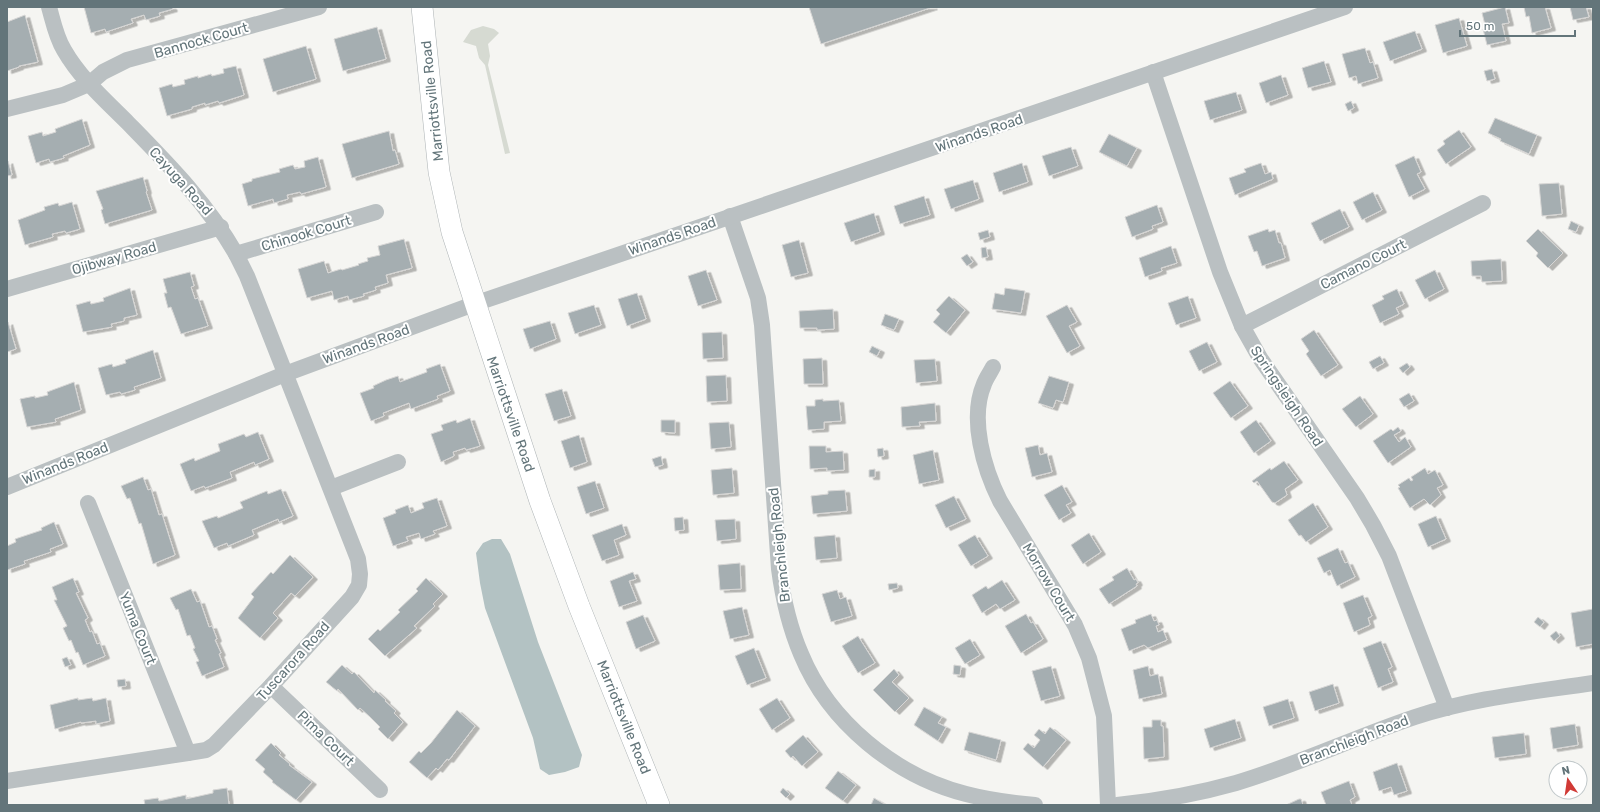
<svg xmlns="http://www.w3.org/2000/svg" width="1600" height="812" viewBox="0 0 1600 812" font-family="Rubik,sans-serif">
  <defs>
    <filter id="shadow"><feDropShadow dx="4.5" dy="2.5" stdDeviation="0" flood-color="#0004"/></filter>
  </defs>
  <rect width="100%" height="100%" fill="#f5f5f2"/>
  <!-- green -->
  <polygon fill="#d6dad2" points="483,26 494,29 499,33 488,44 490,56 488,65 510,153 505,154 485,65 479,58 476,46 463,42 471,30"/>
  <!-- water -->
  <polygon fill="#b3c2c3" points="492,539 501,539 510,554 538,642 582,755 579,767 565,772 549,775 540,769 533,738 485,608 480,583 476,553 483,543"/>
  <!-- building -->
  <g fill="#a5aeb1" stroke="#d7d6d5" filter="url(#shadow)">
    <polygon points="84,7 172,7 173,9 159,13 160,16 146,20 144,15 131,19 133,23 106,32 105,29 91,33"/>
    <polygon points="809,7 933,7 821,44"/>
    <polygon points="1505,7 1509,23 1502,24 1506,41 1487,45 1483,29 1486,29 1482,13"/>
    <polygon points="1524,7 1545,7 1551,28 1532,33 1529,16 1526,17"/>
    <polygon points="1570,7 1586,7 1589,17 1573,20"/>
    <polygon points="25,15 38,62 19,66 19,67 7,71 7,22"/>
    <polygon points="1459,18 1467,46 1443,53 1435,25"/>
    <polygon points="377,27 386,59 343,71 334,39"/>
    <polygon points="1415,31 1422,49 1390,61 1383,42"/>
    <polygon points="306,46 316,79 273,92 263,59"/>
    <polygon points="1365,48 1370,63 1373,62 1378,78 1358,84 1356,76 1349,78 1342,54"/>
    <polygon points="1324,61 1331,82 1308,88 1302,68"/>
    <polygon points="236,66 244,95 219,103 218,101 205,105 205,103 192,107 192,109 167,116 159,88 172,84 173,87 185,84 184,80 198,76 198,78 211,74 212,76 224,73 223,69"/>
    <polygon points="1492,69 1495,79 1487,81 1484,71"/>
    <polygon points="1281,75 1288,95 1266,103 1259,83"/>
    <polygon points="1236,92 1242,110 1210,120 1204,101"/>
    <polygon points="1351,101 1354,108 1348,111 1345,104"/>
    <polygon points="1495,118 1537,135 1529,154 1500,141 1501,139 1488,133"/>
    <polygon points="82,119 90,145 63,156 64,158 50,162 49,159 36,163 28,136 42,132 43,136 56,132 55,129"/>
    <polygon points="1459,130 1471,147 1446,164 1437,150 1445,144 1443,141"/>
    <polygon points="389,131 393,151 395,150 399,164 352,178 342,144"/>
    <polygon points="1109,134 1137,148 1127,166 1099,152"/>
    <polygon points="1071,147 1078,166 1049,176 1042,156"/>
    <polygon points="1414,156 1421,172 1417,174 1425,189 1409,197 1395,165"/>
    <polygon points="318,157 326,187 301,194 300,192 287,195 288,199 274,203 273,199 248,206 242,184 252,181 252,179 280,172 279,169 293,165 295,169 305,167 304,161"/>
    <polygon points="8,161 12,175 7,176 7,162"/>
    <polygon points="1022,163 1028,182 999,192 993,173"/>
    <polygon points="1261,163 1265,174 1271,172 1273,179 1235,195 1229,178 1246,172 1244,169"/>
    <polygon points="143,177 147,191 146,192 152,210 105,224 101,210 103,209 96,191"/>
    <polygon points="973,180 979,199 951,209 944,189"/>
    <polygon points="1559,183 1562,214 1542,216 1539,184"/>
    <polygon points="1373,192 1382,210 1362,220 1353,202"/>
    <polygon points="924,196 930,215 900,224 894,206"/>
    <polygon points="72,202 80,229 66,233 65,231 52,234 53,237 25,245 18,220 45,210 44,207 58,203 59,206"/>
    <polygon points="1157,205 1163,222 1152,226 1153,229 1148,231 1132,237 1125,217"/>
    <polygon points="1340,209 1349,227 1320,241 1311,223"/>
    <polygon points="874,213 880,232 851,242 844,223"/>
    <polygon points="1571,221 1579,225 1576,232 1568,229"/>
    <polygon points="1268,229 1269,232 1275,230 1279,243 1281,243 1285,258 1262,266 1257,251 1254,252 1248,236"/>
    <polygon points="1538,229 1563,253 1548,268 1536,256 1538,253 1526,241"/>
    <polygon points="988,230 990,237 980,240 978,233"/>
    <polygon points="404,239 412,268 386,275 388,283 375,287 376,290 363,294 364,296 349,300 348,296 334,300 332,291 307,298 298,269 324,261 328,273 341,269 342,270 359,265 358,264 368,261 367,258 380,255 378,246"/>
    <polygon points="799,240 808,273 791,277 782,245"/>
    <polygon points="1171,246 1177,263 1161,268 1162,271 1145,277 1139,258"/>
    <polygon points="986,247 988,257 982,258 981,248"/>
    <polygon points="967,254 973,262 967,266 961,258"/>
    <polygon points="1501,259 1502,281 1482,282 1481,276 1472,276 1471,261"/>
    <polygon points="706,270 717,300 698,306 688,276"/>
    <polygon points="1435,270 1444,289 1425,299 1415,280"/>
    <polygon points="190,272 194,286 191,287 195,299 198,298 208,326 181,334 171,307 168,308 164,293 167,293 163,279"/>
    <polygon points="130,288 137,315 124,318 124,321 111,324 112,327 83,332 76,305 90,301 91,304 104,301 103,298"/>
    <polygon points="1005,288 1025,291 1021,313 992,309 995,293 1004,295"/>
    <polygon points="1397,289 1404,304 1396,308 1399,314 1380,323 1372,305 1384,299 1382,296"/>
    <polygon points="637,293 646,319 627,326 618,299"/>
    <polygon points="949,296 965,310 946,333 933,322 940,314 936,310"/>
    <polygon points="1188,296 1196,318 1176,325 1168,303"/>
    <polygon points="594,305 601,325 575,334 568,313"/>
    <polygon points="1067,305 1077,322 1069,326 1080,346 1067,353 1046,316"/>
    <polygon points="833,309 834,329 817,330 817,328 800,328 799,311"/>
    <polygon points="885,314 899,319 894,330 881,325"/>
    <polygon points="550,321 556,339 530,349 523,329"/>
    <polygon points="8,322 16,349 7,352 7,323"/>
    <polygon points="1314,330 1338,365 1321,376 1306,354 1309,351 1301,339"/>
    <polygon points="722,332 723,358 703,359 702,333"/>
    <polygon points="1207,342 1217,362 1199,371 1189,351"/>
    <polygon points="872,346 880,350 877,356 869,352"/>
    <polygon points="153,350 161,378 134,387 135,390 121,394 120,392 106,395 98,368 112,364 113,367 126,363 125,360"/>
    <polygon points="1380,356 1384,363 1373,369 1369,362"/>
    <polygon points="822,358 823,384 804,384 803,359"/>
    <polygon points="935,359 937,381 916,383 914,360"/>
    <polygon points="1407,363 1410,367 1403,373 1399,368"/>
    <polygon points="440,364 450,391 437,396 438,399 411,409 409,403 383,413 384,416 371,421 360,393 374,388 373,386 386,380 398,376 400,382 427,372 426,369"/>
    <polygon points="726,375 727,401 707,402 706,376"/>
    <polygon points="1049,376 1069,382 1063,402 1056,400 1053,408 1038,403"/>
    <polygon points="1230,381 1248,406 1231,418 1213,393"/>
    <polygon points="74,382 81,410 55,419 56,422 27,427 20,399 35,396 35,398 48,395 47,392"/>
    <polygon points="562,389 571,416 554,421 545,394"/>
    <polygon points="1409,393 1414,401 1404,407 1399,399"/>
    <polygon points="1360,396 1373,414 1356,427 1342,409"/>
    <polygon points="823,399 823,401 839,400 841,421 824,422 824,429 808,430 806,406 815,406 815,400"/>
    <polygon points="935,403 936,421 919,422 920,426 902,427 901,407"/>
    <polygon points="470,418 480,446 466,450 465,448 453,452 454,456 441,462 431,434 443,430 441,425 456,420 457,423"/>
    <polygon points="661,420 675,420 675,433 661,432"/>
    <polygon points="1256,420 1271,441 1254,453 1240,432"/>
    <polygon points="729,422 731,447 711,449 709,423"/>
    <polygon points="1398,427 1401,431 1394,435 1399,442 1405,437 1411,447 1388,463 1373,441 1391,429 1393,431"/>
    <polygon points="258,432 269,459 255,465 254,462 230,472 232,478 205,488 204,486 191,491 180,464 194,458 195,461 220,451 218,444 244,434 246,437"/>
    <polygon points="579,435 587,462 570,468 561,441"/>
    <polygon points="1038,445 1040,455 1047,453 1052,472 1032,477 1025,448"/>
    <polygon points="809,446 826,446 826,452 843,451 844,470 827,471 827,468 810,469"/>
    <polygon points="883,448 884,456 878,457 877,449"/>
    <polygon points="933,450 939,480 919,484 913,455"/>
    <polygon points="661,456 663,465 655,467 652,459"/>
    <polygon points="1284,461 1298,480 1285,489 1287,495 1275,503 1272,502 1257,481 1254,483 1252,481 1270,468 1271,470"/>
    <polygon points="732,468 734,493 713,495 711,470"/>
    <polygon points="1425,468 1428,474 1435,470 1443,485 1437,488 1441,495 1430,505 1424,499 1410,508 1398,488 1400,487 1398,485 1409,478 1411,481 1413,480 1411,477"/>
    <polygon points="875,469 875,477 869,477 869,470"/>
    <polygon points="143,477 148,490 151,489 159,515 162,514 175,555 153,564 141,523 139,524 130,498 127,499 121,486"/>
    <polygon points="595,481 604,508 586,514 577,487"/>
    <polygon points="1062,485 1072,502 1066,505 1071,513 1059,520 1044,495"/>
    <polygon points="281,489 293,516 279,522 278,519 252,530 254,535 228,546 227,543 214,548 202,521 217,516 218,518 243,508 240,502 267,491 268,494"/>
    <polygon points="845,490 847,511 813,514 811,496 828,494 828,491"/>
    <polygon points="954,496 966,519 946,528 935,505"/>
    <polygon points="437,498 447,526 433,531 435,534 421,539 419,533 406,537 408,541 393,546 383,518 396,513 395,510 408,505 411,513 424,508 422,503"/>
    <polygon points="1313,503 1328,527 1306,542 1301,535 1299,536 1288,520"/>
    <polygon points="1436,516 1446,539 1428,547 1418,524"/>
    <polygon points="683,517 684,530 675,531 674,518"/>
    <polygon points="735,519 736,539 717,541 715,520"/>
    <polygon points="54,522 63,544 50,549 51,552 24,561 25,564 7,570 7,546 16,542 15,539 42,530 41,528"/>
    <polygon points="622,524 626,535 614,540 619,555 602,561 592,535"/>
    <polygon points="1089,533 1101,552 1083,564 1071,545"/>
    <polygon points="835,535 837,558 816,560 814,537"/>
    <polygon points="975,535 988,556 971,566 958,545"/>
    <polygon points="1338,548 1345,563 1348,562 1355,577 1337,586 1330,570 1324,573 1317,558"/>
    <polygon points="290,555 313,577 295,596 291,593 273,613 278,618 260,638 238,618 254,597 251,594 271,572 273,574"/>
    <polygon points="740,563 741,589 720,590 718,565"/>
    <polygon points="1127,568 1134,580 1136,579 1138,583 1136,584 1137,586 1109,604 1099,589 1114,580 1112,577"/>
    <polygon points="633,572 636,579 629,581 637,601 619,607 610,581"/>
    <polygon points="73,578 79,592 76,593 88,618 85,620 90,632 92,631 97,644 100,643 105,656 83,665 78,652 76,653 71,640 69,641 63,628 67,626 54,600 57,600 52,587"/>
    <polygon points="426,578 443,594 433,604 435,606 414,626 417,628 385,656 368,639 378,629 380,631 400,612 398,610 418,591 416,589"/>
    <polygon points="1002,580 1015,600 1000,609 996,604 982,613 972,595 986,586 988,589"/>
    <polygon points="897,583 898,588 889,590 888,584"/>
    <polygon points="191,589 197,602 200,601 209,627 212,626 217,639 215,640 221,653 219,654 224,667 202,676 196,662 199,661 193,649 195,648 190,635 187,636 178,609 176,610 170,598"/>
    <polygon points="837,590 840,599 846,597 852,616 831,622 822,594"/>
    <polygon points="1363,595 1372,616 1368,618 1370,625 1354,632 1343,603"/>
    <polygon points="742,607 749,635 730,639 723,611"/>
    <polygon points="1593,609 1593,644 1576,647 1571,613"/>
    <polygon points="1026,614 1031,623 1033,622 1043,639 1021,653 1005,626"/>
    <polygon points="1151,614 1154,621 1157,620 1159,625 1156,626 1158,632 1163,630 1167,640 1148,648 1144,645 1129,651 1121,629 1136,623 1135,620"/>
    <polygon points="643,615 655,641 636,649 626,622"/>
    <polygon points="1538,617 1544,622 1540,627 1534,622"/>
    <polygon points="1556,631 1560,636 1554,641 1550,636"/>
    <polygon points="858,636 875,663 858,673 842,646"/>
    <polygon points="970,639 980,655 965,664 955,648"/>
    <polygon points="1381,641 1392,667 1388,669 1393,682 1378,688 1363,648"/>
    <polygon points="754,648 766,678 747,685 735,656"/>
    <polygon points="67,657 71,665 65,667 62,659"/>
    <polygon points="342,665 352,674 354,672 374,693 375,690 386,700 385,701 396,711 394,713 403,722 388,739 378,729 380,727 370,717 360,708 358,710 338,689 337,691 326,682"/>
    <polygon points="954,665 961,666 960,675 953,674"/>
    <polygon points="1051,666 1060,696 1041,701 1032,671"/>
    <polygon points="1148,666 1150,676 1158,674 1162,694 1139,699 1133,670"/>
    <polygon points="894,669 899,675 892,682 909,698 895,712 873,690"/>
    <polygon points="125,679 126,686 118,687 117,680"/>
    <polygon points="1333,684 1339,703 1315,711 1309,692"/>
    <polygon points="78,698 78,700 92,698 93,701 106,698 110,721 96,724 96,721 81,723 81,722 55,729 50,705"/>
    <polygon points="777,698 790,718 772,730 759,709"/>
    <polygon points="1288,699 1294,718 1269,726 1263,707"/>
    <polygon points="924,707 942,717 938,723 946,727 938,741 914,725"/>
    <polygon points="457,710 475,726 449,760 447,759 438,770 436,768 427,778 409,762 419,751 421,753 431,743"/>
    <polygon points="1235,719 1241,738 1210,748 1204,729"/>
    <polygon points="1152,720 1161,720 1161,726 1163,726 1164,757 1144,759 1143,727 1152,727"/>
    <polygon points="1575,724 1578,745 1553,749 1550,728"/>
    <polygon points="1050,727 1066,740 1043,767 1023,749 1028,743 1034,748 1040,740 1034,735 1039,729 1045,734"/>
    <polygon points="969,732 1001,740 996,760 964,750"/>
    <polygon points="1524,733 1526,754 1495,758 1492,737"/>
    <polygon points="803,735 818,752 802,766 793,756 791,758 785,751"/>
    <polygon points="271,743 281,753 279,755 290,764 289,765 312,782 296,800 272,782 273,781 263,772 265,769 255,760"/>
    <polygon points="1397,763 1407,791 1394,795 1391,787 1379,791 1373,772"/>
    <polygon points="838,771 856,785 843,801 825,788"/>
    <polygon points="1349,781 1355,797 1350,800 1352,805 1326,805 1321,792"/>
    <polygon points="227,788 229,805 145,805 144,800 158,798 159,801 186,795 186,799 213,793 213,790"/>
    <polygon points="783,788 790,794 786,798 780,792"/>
    <polygon points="874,798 886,805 871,805"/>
    <polygon points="1299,799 1301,799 1303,805 1286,805"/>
  </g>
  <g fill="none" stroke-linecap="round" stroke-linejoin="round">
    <defs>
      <polyline id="major" points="422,7 439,172 452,232 540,501 579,606 659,805"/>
    </defs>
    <!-- major casing -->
    <use href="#major" stroke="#aeb4b6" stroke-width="22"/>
    <!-- minor -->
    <g stroke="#bac0c2" stroke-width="16">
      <polyline points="1153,72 1220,272 1242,326 1260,358 1357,498 1373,525 1389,556 1447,708"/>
      <polyline points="7,109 63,95 89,84 103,72 127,60 319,7"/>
      <path d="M 730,216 L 758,298 L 762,325 L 779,569 C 783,599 789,626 801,654 C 829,722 895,776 966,794 C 989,800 1012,803 1035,805"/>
      <polyline points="236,254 376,212"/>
      <polyline points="7,289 221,227"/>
      <polyline points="1242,326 1483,203"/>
      <path d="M 993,367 C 990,373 986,378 984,384 C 969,419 984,469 1000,501 L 1075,625 L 1089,658 L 1104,716 L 1108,805"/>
      <polyline points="7,487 285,374 474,304 1345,7"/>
      <polyline points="331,488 398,462"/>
      <polyline points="88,503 188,753"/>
      <polyline points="271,686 380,790"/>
      <path d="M 7,781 L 188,753 L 206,750 L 214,745 L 271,686 L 352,597 L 359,585 L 360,574 L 358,559 L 247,276 L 236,254 C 207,203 168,164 128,123 C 105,100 80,78 64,50 C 56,37 53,21 49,7"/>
      <path d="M 1117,805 C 1157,801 1197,794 1236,783 C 1297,765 1355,737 1415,717 C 1472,698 1534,692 1593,683"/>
    </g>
    <!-- major -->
    <use href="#major" stroke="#fff" stroke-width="21"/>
  </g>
  <g text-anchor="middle" stroke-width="4" stroke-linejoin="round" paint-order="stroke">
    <!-- street labels -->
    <g font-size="14" fill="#63757a" stroke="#fff">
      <text transform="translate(201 40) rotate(-16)" y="5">Bannock Court</text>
      <text transform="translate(432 101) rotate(-96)" y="5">Marriottsville Road</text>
      <text transform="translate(979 133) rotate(-19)" y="5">Winands Road</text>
      <text transform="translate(181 181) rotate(48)" y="5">Cayuga Road</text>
      <text transform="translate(306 233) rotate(-17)" y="5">Chinook Court</text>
      <text transform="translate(672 236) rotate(-19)" y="5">Winands Road</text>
      <text transform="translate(114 258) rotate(-16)" y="5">Ojibway Road</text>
      <text transform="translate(1363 264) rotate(-27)" y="5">Camano Court</text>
      <text transform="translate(366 344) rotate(-20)" y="5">Winands Road</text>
      <text transform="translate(1287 396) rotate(56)" y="5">Springsleigh Road</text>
      <text transform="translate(511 414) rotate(71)" y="5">Marriottsville Road</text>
      <text transform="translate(65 463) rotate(-22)" y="5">Winands Road</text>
      <text transform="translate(779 545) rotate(-96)" y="5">Branchleigh Road</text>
      <text transform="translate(1049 582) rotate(59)" y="5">Morrow Court</text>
      <text transform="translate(138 628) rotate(68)" y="5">Yuma Court</text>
      <text transform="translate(293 661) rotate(-48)" y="5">Tuscarora Road</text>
      <text transform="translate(624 717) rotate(68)" y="5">Marriottsville Road</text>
      <text transform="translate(326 738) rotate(44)" y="5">Pima Court</text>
      <text transform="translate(1354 740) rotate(-21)" y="5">Branchleigh Road</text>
    </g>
  </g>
  <!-- border -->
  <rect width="1600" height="812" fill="none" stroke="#63757a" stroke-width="16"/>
  <!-- north arrow -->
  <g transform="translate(1568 780) rotate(347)"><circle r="19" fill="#ffffff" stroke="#c1c8ca"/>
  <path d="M0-3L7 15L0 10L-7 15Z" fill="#d13a36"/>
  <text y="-6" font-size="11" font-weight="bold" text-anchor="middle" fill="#63757a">N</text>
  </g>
  <!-- scale -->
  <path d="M1460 30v6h115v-6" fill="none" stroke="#63757a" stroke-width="2"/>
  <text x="1466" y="30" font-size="12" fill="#63757a" stroke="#ffffff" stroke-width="3" paint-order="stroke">50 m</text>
</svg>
